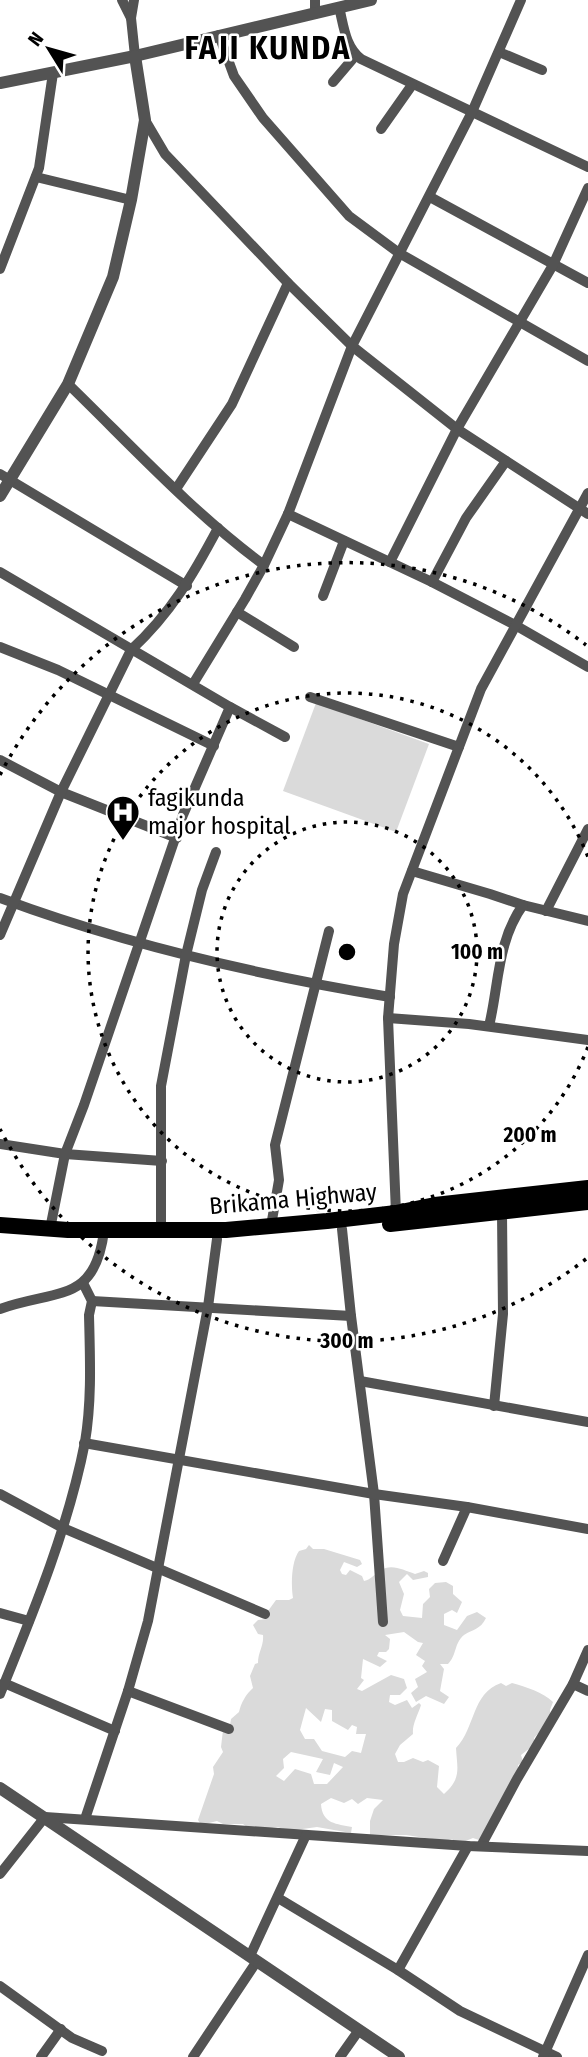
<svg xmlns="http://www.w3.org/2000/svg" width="588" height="2057" viewBox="0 0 588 2057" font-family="'Fira Sans Condensed',sans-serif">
  <rect width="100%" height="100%" fill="#fff"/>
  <!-- green -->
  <g fill="#dadada" fill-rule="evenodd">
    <polygon points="316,703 429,744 396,832 283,791"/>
    <path d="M 309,1545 L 313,1549 L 324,1549 L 360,1560 L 362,1564 L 357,1567 L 344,1562 L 340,1570 L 342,1574 L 346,1575 L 350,1570 L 362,1576 L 364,1581 C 372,1579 373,1575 380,1571 C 391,1563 403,1570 415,1574 L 424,1571 L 428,1573 L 428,1577 L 413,1580 L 407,1574 L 399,1582 L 404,1594 L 400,1610 L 403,1616 L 422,1618 L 423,1604 L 430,1597 L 429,1589 L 435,1583 L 446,1582 L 453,1586 L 453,1594 L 462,1602 L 457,1613 L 452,1610 L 444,1614 L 444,1625 L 457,1630 L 467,1616 L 477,1612 L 486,1618 C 480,1630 473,1629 464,1635 C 454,1643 457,1655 448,1664 L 440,1664 L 444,1669 L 440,1691 L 449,1697 L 444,1704 L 426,1696 L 416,1702 L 411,1693 L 418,1687 L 415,1679 L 427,1672 L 422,1666 L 425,1661 L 416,1655 L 423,1643 L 418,1642 L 404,1632 L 385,1635 L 390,1639 L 389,1649 L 386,1652 L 379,1652 L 377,1656 L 387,1661 L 380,1667 L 363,1659 L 361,1678 L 364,1680 L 357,1689 L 362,1691 L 391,1675 L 404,1679 L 407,1688 L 400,1695 L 390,1695 L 389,1702 L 395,1705 L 407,1700 L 412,1708 L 419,1703 L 421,1705 C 418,1715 412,1724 413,1734 L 400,1745 L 395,1754 L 398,1762 L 404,1762 L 413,1758 L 423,1762 L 428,1760 L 439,1766 L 437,1787 L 444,1794 C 462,1778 457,1768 456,1748 C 476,1727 471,1694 501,1683 L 506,1686 L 512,1683 C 526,1687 543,1692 553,1702 L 550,1710 L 551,1719 L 534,1738 L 535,1744 L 521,1755 L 523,1762 L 518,1765 L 518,1771 L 479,1840 L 473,1838 L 458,1844 L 452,1839 L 445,1841 L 406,1835 L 370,1835 L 370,1821 L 374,1809 L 383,1800 L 367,1798 L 358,1804 L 352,1799 L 344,1803 L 331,1798 L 321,1804 C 322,1824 337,1824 352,1827 L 351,1833 L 317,1827 L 288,1831 L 278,1827 L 251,1830 L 243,1824 L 223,1824 L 217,1821 L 201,1825 L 198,1820 L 214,1774 L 213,1767 L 223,1752 L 221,1747 L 223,1730 L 230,1725 L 231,1719 L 239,1712 C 241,1703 246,1694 253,1688 L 250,1676 L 255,1664 L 258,1663 C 258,1652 264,1646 263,1635 L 258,1634 L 253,1625 L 258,1620 L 267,1619 L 268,1611 L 276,1600 L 289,1600 L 293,1598 C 291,1586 291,1562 299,1551 L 306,1549 ZM 306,1708 L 321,1722 L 325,1709 L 332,1710 L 332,1721 L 348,1730 L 352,1725 L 357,1727 L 356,1734 L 366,1734 L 361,1753 L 352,1751 L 345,1757 L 322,1751 L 314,1739 L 305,1739 L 300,1730 ZM 291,1752 L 323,1759 L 316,1772 L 330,1775 L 334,1763 L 343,1767 L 327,1784 L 314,1784 L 311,1774 L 295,1769 L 284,1781 L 276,1776 L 284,1768 L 283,1759 Z"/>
  </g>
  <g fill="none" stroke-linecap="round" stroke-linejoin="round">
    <!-- minor -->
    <g stroke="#535353" stroke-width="10">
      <polyline points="122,0 131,18"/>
      <polyline points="134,0 131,18 135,56"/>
      <path d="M 339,7 C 344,27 345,46 361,59 L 588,167"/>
      <polyline points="315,14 315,0"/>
      <polyline points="219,35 234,76 263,118 349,216 399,253 588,361"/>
      <polyline points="499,52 542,70"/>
      <polyline points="333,82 356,55"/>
      <polyline points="145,120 165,154 288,283 352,346 457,429 588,514"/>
      <polyline points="381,129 412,85"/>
      <polyline points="36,177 131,200"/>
      <polyline points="430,197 588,283"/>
      <polyline points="0,269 39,168 53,73"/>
      <path d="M 68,384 C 131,445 192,512 264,565"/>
      <polyline points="0,474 187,586"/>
      <polyline points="176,489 232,404 288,283"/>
      <polyline points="288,514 432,582 515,625 588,667"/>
      <polyline points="390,562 457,429 553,265 588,188"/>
      <polyline points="0,572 230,707 285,737"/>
      <polyline points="432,582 466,518 506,461"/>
      <polyline points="323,596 344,541"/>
      <polyline points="237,612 294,647"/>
      <polyline points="0,647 58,670 214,746"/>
      <polyline points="193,684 245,599 264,565 288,514 352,346 472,112 521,0"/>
      <polyline points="310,697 459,747"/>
      <polyline points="0,760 61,792 177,838"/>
      <polyline points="412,871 490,894 523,905 588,921"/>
      <path d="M 0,898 C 126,945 257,975 390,997"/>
      <polyline points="546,911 588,829"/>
      <path d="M 0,935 L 61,792 L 131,650 C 171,613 193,575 218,528"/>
      <polyline points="388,1018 469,1024 588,1040"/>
      <path d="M 489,1026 C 499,985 497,941 523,905"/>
      <polyline points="0,1144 65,1154 162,1161"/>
      <polyline points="396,1213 388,1018 394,944 403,894 481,689 588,493"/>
      <polyline points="271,1226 279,1180 275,1145 329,931"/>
      <polyline points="50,1229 65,1154 84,1105 183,815 230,707"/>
      <polyline points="342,1229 351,1316 374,1494 383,1622"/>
      <polyline points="161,1231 161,1086 186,955 202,890 216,852"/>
      <polyline points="92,1301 351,1316"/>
      <path d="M 0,1309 C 56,1289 95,1304 104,1231"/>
      <polyline points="360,1381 588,1422"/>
      <polyline points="494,1406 503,1314 502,1213"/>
      <polyline points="84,1443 374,1494 467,1507 588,1529"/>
      <polyline points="0,1494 63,1528 265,1614"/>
      <polyline points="443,1561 467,1507"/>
      <polyline points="0,1613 29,1621"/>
      <polyline points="4,1683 115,1731"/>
      <polyline points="573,1684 588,1691"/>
      <polyline points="128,1691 229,1729"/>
      <path d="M 0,1694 C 33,1613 68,1529 85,1442 C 92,1400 90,1357 89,1315 L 92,1301 L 83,1283"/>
      <polyline points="85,1819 128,1691 148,1621 208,1307 217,1239"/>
      <polyline points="481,1846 517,1779 573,1684 588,1650"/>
      <polyline points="0,1874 45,1817 468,1846 588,1851"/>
      <polyline points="278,1898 398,1970 460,2011 557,2057"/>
      <polyline points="250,1956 306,1835"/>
      <polyline points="398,1970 468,1846"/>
      <polyline points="0,1986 72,2038 102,2051"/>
      <polyline points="41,2057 61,2029"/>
      <polyline points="193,2057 257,1961"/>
      <polyline points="340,2057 359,2030"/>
      <polyline points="543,2057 588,1955"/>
    </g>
    <!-- tertiary -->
    <g stroke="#535353" stroke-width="12">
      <polyline points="0,83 135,56 371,0"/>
      <polyline points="0,496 68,384 113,277 131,200 145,120 135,56"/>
      <polyline points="0,1788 399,2057"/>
    </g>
    <!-- trunk -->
    <g stroke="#000" stroke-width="16">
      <polyline points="390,1224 588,1202"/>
      <polyline points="0,1225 68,1230 226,1230 327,1221 396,1213 435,1205 588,1188"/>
    </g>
  </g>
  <!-- distance rings -->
  <g fill="none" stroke="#000" stroke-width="3.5" stroke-dasharray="3.5 7">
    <circle cx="347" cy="952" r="130"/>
    <path d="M588 1047A259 259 0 1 1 588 857"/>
    <path d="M586 1259A389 389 0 0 1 0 1129M0 775A389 389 0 0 1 586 645"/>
  </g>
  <!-- icons -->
  <defs>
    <symbol id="hospital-pin" viewBox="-11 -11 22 30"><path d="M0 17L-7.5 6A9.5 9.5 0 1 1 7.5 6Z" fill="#000" stroke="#fff"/><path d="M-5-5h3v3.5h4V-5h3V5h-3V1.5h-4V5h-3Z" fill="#fff"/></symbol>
  </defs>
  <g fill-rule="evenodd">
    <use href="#hospital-pin" x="104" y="793" width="38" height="52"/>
  </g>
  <g text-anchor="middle" stroke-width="5" stroke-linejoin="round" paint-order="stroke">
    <!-- poi labels -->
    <g font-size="24" fill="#000" stroke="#fff" text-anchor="start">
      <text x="148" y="806">fagikunda<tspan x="148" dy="28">major hospital</tspan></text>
    </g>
    <!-- street labels -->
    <g font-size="24" fill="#000" stroke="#fff">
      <text transform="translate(293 1199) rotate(-5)" y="8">Brikama Highway</text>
    </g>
    <!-- district labels -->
    <g font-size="32" font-weight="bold" letter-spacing="2" fill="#000" stroke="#fff">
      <text x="268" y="59">FAJI KUNDA</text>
    </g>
  </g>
  <circle cx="347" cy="952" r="10" fill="#000" stroke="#fff" stroke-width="3.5"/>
  <g font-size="21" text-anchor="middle" font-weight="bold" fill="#000" stroke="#fff" stroke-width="5" stroke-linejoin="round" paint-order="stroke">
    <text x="477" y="959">100 m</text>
    <text x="530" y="1142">200 m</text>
    <text x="347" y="1348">300 m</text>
  </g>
  <!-- north arrow -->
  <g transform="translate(49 49) rotate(307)" stroke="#ffffff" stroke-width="5" paint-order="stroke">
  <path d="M0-5L12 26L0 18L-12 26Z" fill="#000000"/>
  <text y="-10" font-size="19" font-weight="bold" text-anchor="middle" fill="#000000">N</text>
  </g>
</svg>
